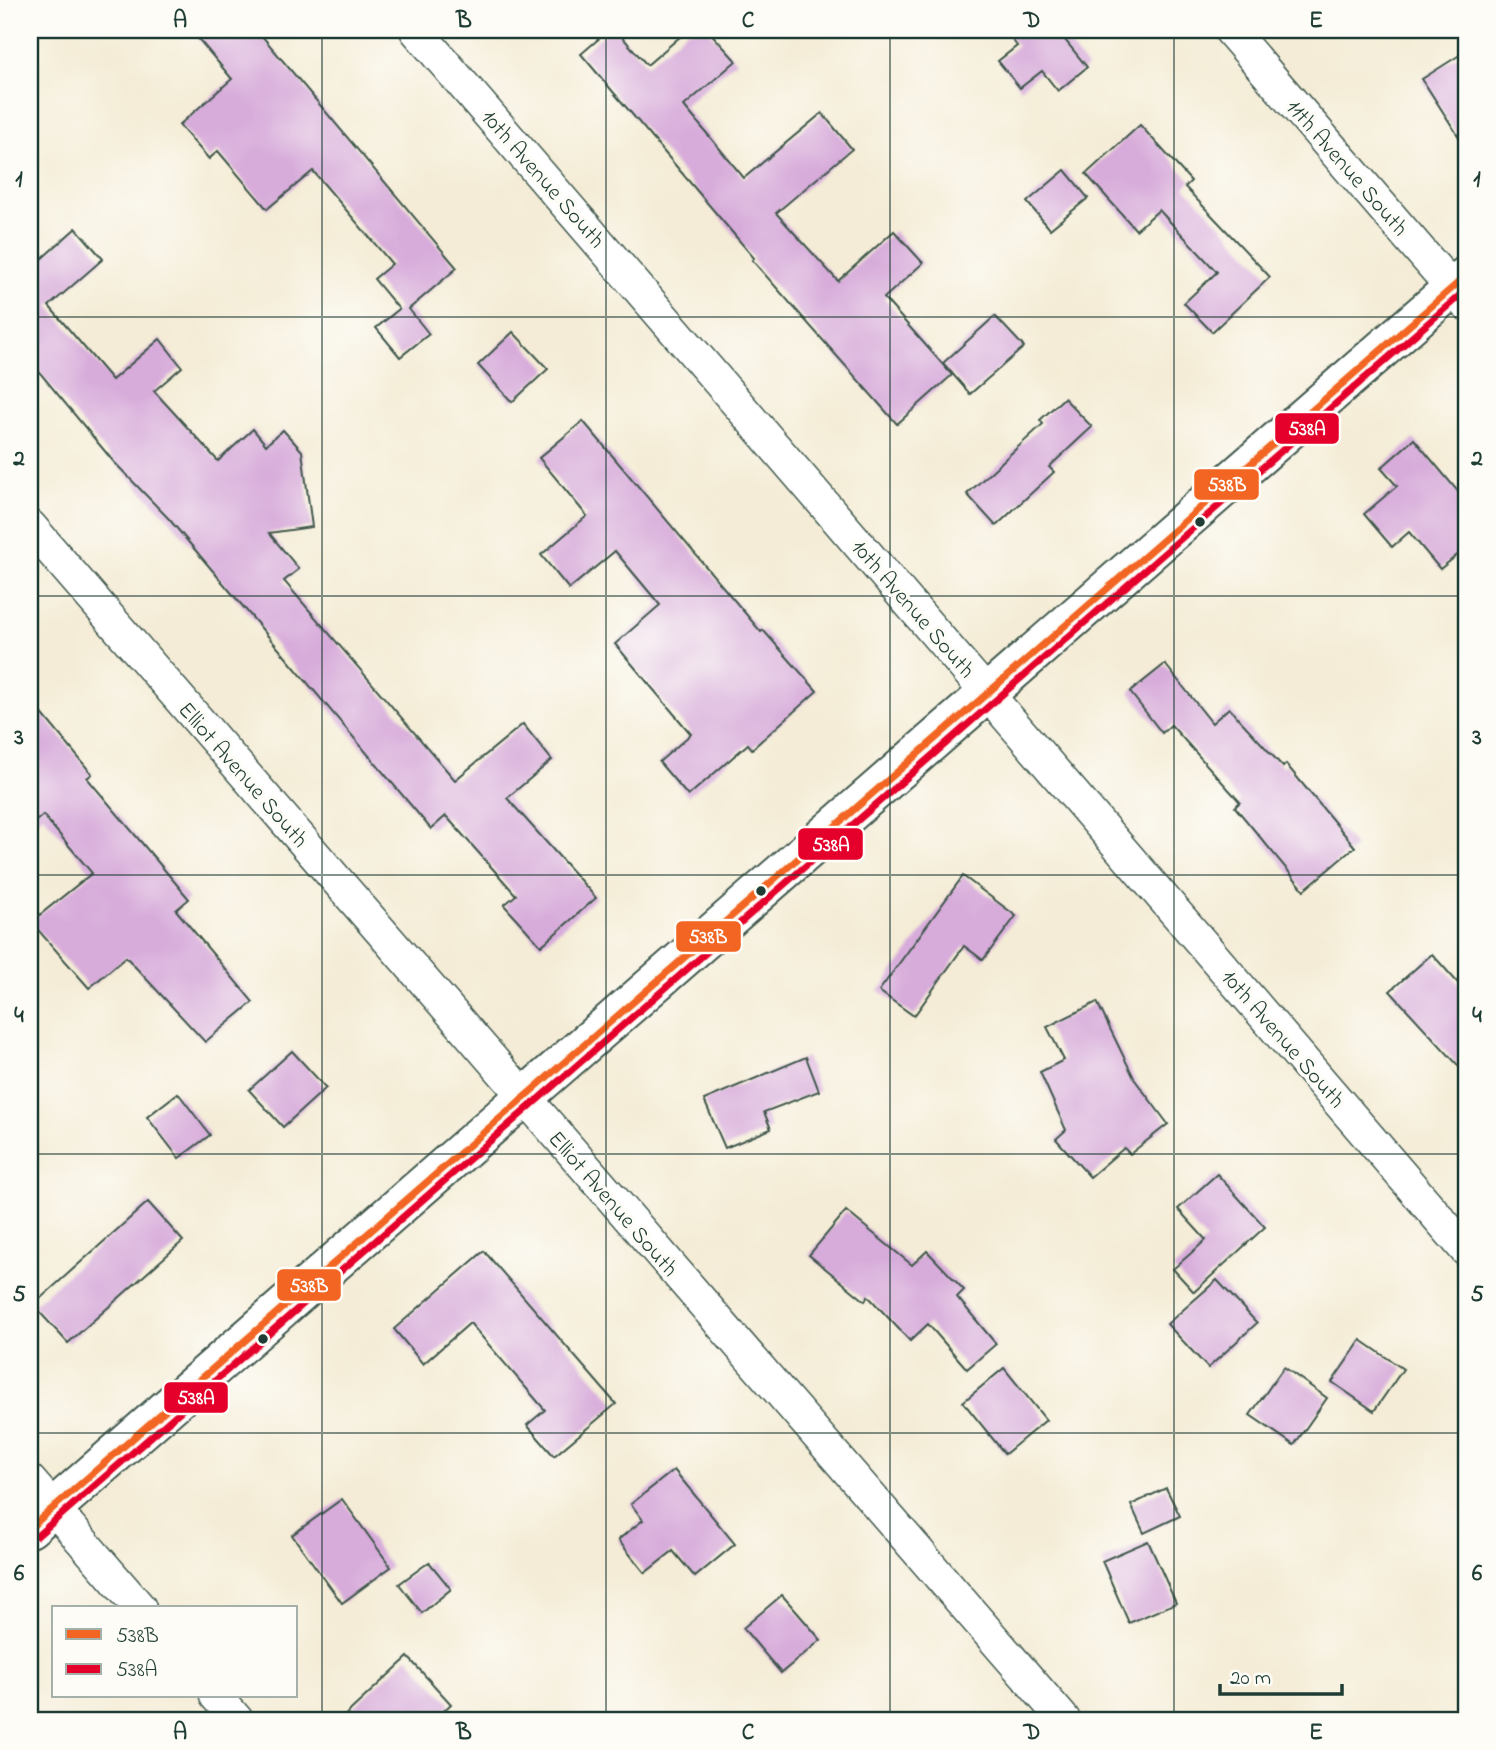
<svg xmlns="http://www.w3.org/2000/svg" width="1496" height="1750" viewBox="0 0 1496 1750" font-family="'Indie Flower',sans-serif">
  <rect width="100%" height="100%" fill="#fdfcf7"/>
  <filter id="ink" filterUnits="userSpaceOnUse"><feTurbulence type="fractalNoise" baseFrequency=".0143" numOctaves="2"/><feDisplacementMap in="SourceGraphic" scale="14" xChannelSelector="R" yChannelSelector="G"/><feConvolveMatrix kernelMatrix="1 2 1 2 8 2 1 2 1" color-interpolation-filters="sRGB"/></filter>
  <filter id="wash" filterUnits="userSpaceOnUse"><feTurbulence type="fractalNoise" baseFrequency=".00686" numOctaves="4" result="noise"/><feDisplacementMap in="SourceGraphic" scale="28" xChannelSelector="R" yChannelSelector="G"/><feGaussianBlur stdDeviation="1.57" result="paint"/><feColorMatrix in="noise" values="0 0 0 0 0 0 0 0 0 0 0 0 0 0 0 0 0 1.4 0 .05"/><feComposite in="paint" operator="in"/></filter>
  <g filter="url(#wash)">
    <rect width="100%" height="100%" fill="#f4ecd6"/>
    <g id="blocks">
      <!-- building -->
      <g fill="#d7abda">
        <polygon points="191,30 257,30 457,268 409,309 429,334 400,357 376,328 399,309 374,279 392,264 313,171 267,209 218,151 209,159 179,125 232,79"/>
        <polygon points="609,30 616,30 647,65 688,30 708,30 736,61 684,106 744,178 822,113 852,149 776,213 838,281 894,231 923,263 884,298 952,375 897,424 752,260 754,258 581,54"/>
        <polygon points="1005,30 1057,30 1087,67 1058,91 1042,71 1020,88 998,61 1017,46"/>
        <polygon points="1466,51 1466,148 1422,79"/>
        <polygon points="1140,125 1191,181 1185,187 1270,277 1212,332 1184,303 1217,272 1159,210 1136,230 1086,174"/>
        <polygon points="1065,170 1088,198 1050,229 1027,202"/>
        <polygon points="76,228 103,259 49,306 112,380 160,339 182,367 154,391 218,461 253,429 266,445 283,430 302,451 312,527 269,533 299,569 284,581 455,780 523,724 552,760 507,798 596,898 541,946 504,905 516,895 446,816 431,829 169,519 113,461 30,361 30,269"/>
        <polygon points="995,316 1024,347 970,394 943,363"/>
        <polygon points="513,332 548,369 512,402 478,365"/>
        <polygon points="1064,398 1092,427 1049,467 1054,472 996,526 967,494 1043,424 1040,420"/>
        <polygon points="583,421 761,632 763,630 817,691 752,749 748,744 688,796 659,762 691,734 615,644 660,605 615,551 569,589 541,555 587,516 539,458"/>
        <polygon points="1414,439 1466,501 1466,548 1440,569 1409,532 1392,547 1364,514 1397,486 1381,468"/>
        <polygon points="1165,664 1212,723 1229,708 1283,767 1286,764 1355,847 1304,890 1235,807 1240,802 1171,725 1162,733 1130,692"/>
        <polygon points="30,699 92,774 87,778 189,899 176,910 253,1002 205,1042 126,957 89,988 31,922 92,873 43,815 30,826"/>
        <polygon points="963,876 1016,916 983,960 964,946 914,1016 879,991"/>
        <polygon points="1432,954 1466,992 1466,1074 1390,991"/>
        <polygon points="1097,1002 1135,1080 1168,1124 1130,1154 1124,1148 1090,1177 1056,1139 1066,1130 1040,1072 1064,1060 1047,1027"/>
        <polygon points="292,1051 326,1088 283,1127 249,1090"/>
        <polygon points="806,1057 819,1091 764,1112 771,1129 725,1148 704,1100"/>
        <polygon points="178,1093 210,1135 179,1158 147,1117"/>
        <polygon points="1217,1174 1265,1227 1194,1292 1173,1269 1206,1240 1178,1209"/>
        <polygon points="148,1202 183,1241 68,1343 33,1305"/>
        <polygon points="846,1211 912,1265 927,1251 964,1290 957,1297 996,1344 967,1369 928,1324 910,1341 868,1296 865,1301 809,1255"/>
        <polygon points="484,1251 616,1404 554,1456 527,1425 545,1410 470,1323 423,1364 394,1329"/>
        <polygon points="1217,1280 1257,1323 1208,1368 1167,1324"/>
        <polygon points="1361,1340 1403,1369 1374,1411 1332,1382"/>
        <polygon points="1284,1367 1327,1398 1294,1445 1250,1415"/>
        <polygon points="1004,1368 1046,1420 1005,1454 963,1402"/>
        <polygon points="674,1470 735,1544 695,1577 673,1551 645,1573 618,1540 643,1520 631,1504"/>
        <polygon points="1166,1488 1180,1516 1144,1533 1131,1505"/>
        <polygon points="342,1499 391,1567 342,1603 292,1535"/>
        <polygon points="1148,1541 1176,1603 1129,1623 1102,1561"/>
        <polygon points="429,1562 451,1589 422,1613 399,1584"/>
        <polygon points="782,1595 821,1640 781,1673 743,1628"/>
        <polygon points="408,1657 451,1704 434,1720 340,1720"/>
      </g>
    </g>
  </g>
  <g filter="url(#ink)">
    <use href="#blocks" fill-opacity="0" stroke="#3f574c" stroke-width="2"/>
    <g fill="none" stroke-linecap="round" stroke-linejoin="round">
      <defs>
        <g id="minor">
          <polyline points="416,30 1466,1250"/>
          <polyline points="1230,30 1466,304"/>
          <polyline points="30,526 1064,1720"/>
          <polyline points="30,1481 140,1608"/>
          <polyline points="216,1696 237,1720"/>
        </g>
        <polyline id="tertiary" points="30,1528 1466,276"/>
      </defs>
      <!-- minor casing -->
      <use href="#minor" stroke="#3f574c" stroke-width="35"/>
      <!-- tertiary casing -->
      <use href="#tertiary" stroke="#3f574c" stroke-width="42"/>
      <!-- minor -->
      <use href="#minor" stroke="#fff" stroke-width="32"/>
      <!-- tertiary -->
      <use href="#tertiary" stroke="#fff" stroke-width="38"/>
      <defs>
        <polyline id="bus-1" points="30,1528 1466,276"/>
        <polyline id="bus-2" points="37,1536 1466,290"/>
      </defs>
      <!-- bus-1 casing -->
      <use href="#bus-1" stroke="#fdfcf7" stroke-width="12"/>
      <!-- bus-2 casing -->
      <use href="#bus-2" stroke="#fdfcf7" stroke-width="12"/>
      <!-- bus-1 -->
      <use href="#bus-1" stroke="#f26522" stroke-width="7"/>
      <!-- bus-2 -->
      <use href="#bus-2" stroke="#e4002b" stroke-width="7"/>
    </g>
  </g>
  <!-- grid -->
  <path fill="none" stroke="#1f3d34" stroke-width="2" stroke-opacity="0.55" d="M 322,30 L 322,1720M 606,30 L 606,1720M 890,30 L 890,1720M 1174,30 L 1174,1720M 30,317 L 1466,317M 30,596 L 1466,596M 30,875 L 1466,875M 30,1154 L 1466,1154M 30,1433 L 1466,1433"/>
  <!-- markers -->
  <g fill="#1f3d34" stroke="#fdfcf7" stroke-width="2.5">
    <circle cx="1200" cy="522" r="6"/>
    <circle cx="761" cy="891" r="6"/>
    <circle cx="263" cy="1339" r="6"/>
  </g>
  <g text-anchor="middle" stroke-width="7" stroke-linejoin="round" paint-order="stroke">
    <!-- street labels -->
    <g font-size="23" fill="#1f3d34" stroke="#fdfcf7">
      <text transform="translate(1348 167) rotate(49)" y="8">11th Avenue South</text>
      <text transform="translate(544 178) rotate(49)" y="8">10th Avenue South</text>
      <text transform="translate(914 608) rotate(49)" y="8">10th Avenue South</text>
      <text transform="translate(244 774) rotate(49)" y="8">Elliot Avenue South</text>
      <text transform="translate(1284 1038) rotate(49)" y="8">10th Avenue South</text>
      <text transform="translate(614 1203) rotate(49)" y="8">Elliot Avenue South</text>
    </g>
  </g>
  <g stroke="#fdfcf7" stroke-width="2.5">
    <rect x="1274" y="412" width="66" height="33" rx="7" fill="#e4002b"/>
    <rect x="1193" y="468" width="67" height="33" rx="7" fill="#f26522"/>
    <rect x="797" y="827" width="67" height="34" rx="7" fill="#e4002b"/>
    <rect x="675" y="920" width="67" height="33" rx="7" fill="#f26522"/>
    <rect x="276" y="1268" width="66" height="34" rx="7" fill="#f26522"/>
    <rect x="163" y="1381" width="66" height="33" rx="7" fill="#e4002b"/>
  </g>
  <g font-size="19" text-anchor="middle" font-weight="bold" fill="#fff">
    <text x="1307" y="435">538A</text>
    <text x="1227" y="491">538B</text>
    <text x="831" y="851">538A</text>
    <text x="708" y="943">538B</text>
    <text x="309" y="1292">538B</text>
    <text x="196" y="1404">538A</text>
  </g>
  <!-- margin -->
  <rect width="1496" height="1750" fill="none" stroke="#fdfcf7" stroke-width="77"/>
  <!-- legend -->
  <rect x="52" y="1606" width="245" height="91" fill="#fdfcf7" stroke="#a4b0a9" stroke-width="2"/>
  <rect x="66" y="1629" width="35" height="10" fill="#f26522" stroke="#a4b0a9" stroke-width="2"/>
  <text x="116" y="1642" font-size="21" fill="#1f3d34">538B</text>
  <rect x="66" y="1664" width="35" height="10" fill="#e4002b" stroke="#a4b0a9" stroke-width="2"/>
  <text x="116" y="1676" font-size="21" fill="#1f3d34">538A</text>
  <!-- scale -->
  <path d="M1220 1684v10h122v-10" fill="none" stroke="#1f3d34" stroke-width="3.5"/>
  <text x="1230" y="1684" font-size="21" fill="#1f3d34" stroke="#fdfcf7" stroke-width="5" paint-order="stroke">20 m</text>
  <rect x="38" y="38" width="1420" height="1674" fill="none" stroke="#1f3d34" stroke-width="2.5"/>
  <g font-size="23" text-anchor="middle" font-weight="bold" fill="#1f3d34">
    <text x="180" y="27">A</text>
    <text x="464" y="27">B</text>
    <text x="748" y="27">C</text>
    <text x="1032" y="27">D</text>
    <text x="1316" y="27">E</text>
    <text x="19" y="186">1</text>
    <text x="1477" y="186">1</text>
    <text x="19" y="465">2</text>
    <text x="1477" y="465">2</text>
    <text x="19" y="744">3</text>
    <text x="1477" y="744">3</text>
    <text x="19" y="1022">4</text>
    <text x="1477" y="1022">4</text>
    <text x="19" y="1301">5</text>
    <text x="1477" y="1301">5</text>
    <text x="19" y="1580">6</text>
    <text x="1477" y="1580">6</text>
    <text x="180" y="1739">A</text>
    <text x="464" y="1739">B</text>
    <text x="748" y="1739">C</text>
    <text x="1032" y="1739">D</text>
    <text x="1316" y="1739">E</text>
  </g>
</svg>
